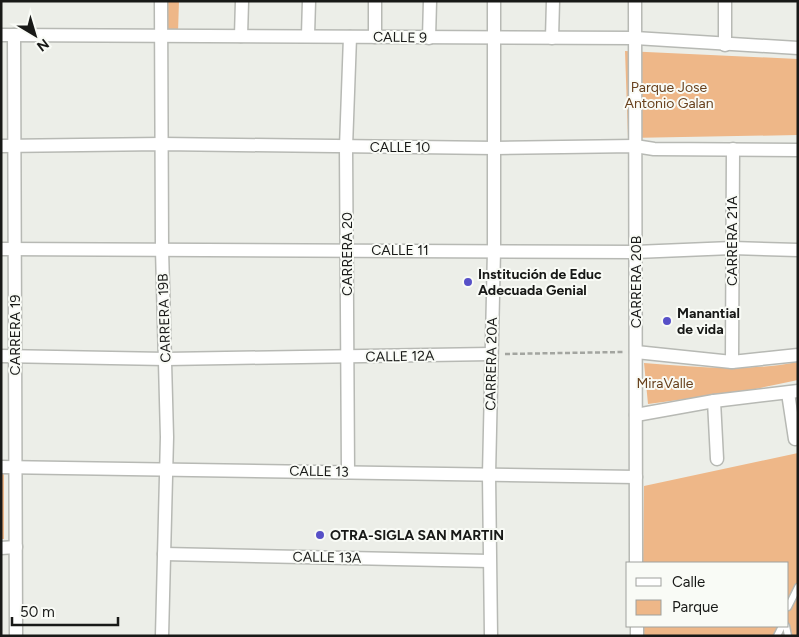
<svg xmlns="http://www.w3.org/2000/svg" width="799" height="637" viewBox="0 0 799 637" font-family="Figtree,sans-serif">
  <rect width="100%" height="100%" fill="#eceee8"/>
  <!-- green -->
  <g fill="#eeb788">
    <polygon points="165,1 179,1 178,32 164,34"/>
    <polygon points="625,51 798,59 798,135 628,138"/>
    <path d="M 798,362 L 798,380 L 746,391 L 648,404 L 644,363 C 696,367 746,372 798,362 Z"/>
    <polygon points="798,453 798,636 643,636 643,626 788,626 788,563 643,563 644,486"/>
    <rect x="1" y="473" width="3" height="66"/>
  </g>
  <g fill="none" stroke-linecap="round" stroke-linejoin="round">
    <defs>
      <g id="lane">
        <polyline points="788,607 798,587"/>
        <polyline points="786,626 788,636"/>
        <polyline points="777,636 782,626"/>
      </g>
      <g id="street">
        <polyline points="161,1 162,249 167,437 162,636"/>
        <polyline points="635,1 636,563"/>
        <polyline points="1,35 635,38 798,48"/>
        <polyline points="14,35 16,636"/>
        <polyline points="308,35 309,1"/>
        <polyline points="241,36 242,1"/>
        <polyline points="375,37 375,1"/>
        <polyline points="429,38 430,1"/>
        <polyline points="552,38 553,1"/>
        <polyline points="725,45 725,1"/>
        <polyline points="1,146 162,144 495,148 635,146 654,149 798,150"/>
        <polyline points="1,249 635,252 732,248 798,250"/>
        <polyline points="636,352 732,362 798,355"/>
        <polyline points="1,356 166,359 491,354"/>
        <polyline points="732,362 733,149"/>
        <polyline points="788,393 795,439"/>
        <polyline points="714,401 717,459"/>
        <polyline points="636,415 714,401 798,391"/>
        <polyline points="1,467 636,477"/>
        <polyline points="348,472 346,147 350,37"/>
        <polyline points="1,548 16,547"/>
        <polyline points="164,554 489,561"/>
        <polyline points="637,626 637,636"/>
        <polyline points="491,636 489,475 494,250 494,1"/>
      </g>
    </defs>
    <!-- lane casing -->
    <use href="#lane" stroke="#b7b9b4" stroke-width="9"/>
    <!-- street casing -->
    <use href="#street" stroke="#b7b9b4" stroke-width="15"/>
    <!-- path -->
    <polyline stroke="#a3a5a0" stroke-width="2.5" stroke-dasharray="5 2.5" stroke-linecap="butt" points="505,354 624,352"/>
    <!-- lane -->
    <use href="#lane" stroke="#fff" stroke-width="6"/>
    <!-- street -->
    <use href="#street" stroke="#fff" stroke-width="12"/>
  </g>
  <!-- markers -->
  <g fill="#5750c7" stroke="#f9fbf6" stroke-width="2">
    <circle cx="468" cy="282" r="5"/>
    <circle cx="667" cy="321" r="5"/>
    <circle cx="320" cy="535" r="5"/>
  </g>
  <g text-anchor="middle" stroke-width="4" stroke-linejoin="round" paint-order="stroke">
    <!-- street labels -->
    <g font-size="14" fill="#181917" stroke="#f9fbf6">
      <text transform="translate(400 37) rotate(1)" y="5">CALLE 9</text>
      <text x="400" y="152">CALLE 10</text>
      <text transform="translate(732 241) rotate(-90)" y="5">CARRERA 21A</text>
      <text x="400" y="255">CALLE 11</text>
      <text transform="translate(347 254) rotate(-90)" y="5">CARRERA 20</text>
      <text transform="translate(636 282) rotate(-90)" y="5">CARRERA 20B</text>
      <text transform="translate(164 318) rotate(-92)" y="5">CARRERA 19B</text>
      <text transform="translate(15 335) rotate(-90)" y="5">CARRERA 19</text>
      <text transform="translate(400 356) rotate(-1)" y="5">CALLE 12A</text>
      <text transform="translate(491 364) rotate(-89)" y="5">CARRERA 20A</text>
      <text transform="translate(319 471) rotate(1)" y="5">CALLE 13</text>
      <text transform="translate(327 557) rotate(1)" y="5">CALLE 13A</text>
    </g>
    <!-- park labels -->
    <g font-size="14" fill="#68411d" stroke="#f9fbf6">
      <text x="669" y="92">Parque Jose<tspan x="669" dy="16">Antonio Galan</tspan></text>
      <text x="665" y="388">MiraValle</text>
    </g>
    <!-- poi labels -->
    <g font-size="14" font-weight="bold" fill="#181917" stroke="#f9fbf6" text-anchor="start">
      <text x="478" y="279">Institución de Educ<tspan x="478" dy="16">Adecuada Genial</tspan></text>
      <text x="677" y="318">Manantial<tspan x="677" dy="16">de vida</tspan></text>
      <text x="330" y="540">OTRA-SIGLA SAN MARTIN</text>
    </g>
  </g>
  <!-- border -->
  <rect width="799" height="637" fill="none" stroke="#181917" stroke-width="5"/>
  <!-- legend -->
  <rect x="626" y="562" width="162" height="65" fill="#f9fbf6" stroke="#9fa19d"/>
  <rect x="636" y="578" width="25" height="8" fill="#ffffff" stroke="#9fa19d"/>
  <text x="672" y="587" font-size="15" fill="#181917">Calle</text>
  <rect x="636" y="600" width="25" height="15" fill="#eeb788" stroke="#9fa19d"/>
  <text x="672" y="612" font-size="15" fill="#181917">Parque</text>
  <!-- north arrow -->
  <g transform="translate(35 35) rotate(142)" stroke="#f9fbf6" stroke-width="4" paint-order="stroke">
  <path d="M0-4L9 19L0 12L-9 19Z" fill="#181917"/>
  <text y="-8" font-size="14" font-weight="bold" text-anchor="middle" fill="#181917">N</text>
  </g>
  <!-- scale -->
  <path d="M12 617v8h106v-8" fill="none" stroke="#181917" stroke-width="2.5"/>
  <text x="20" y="617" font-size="15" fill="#181917" stroke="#f9fbf6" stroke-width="4" paint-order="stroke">50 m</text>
</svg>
